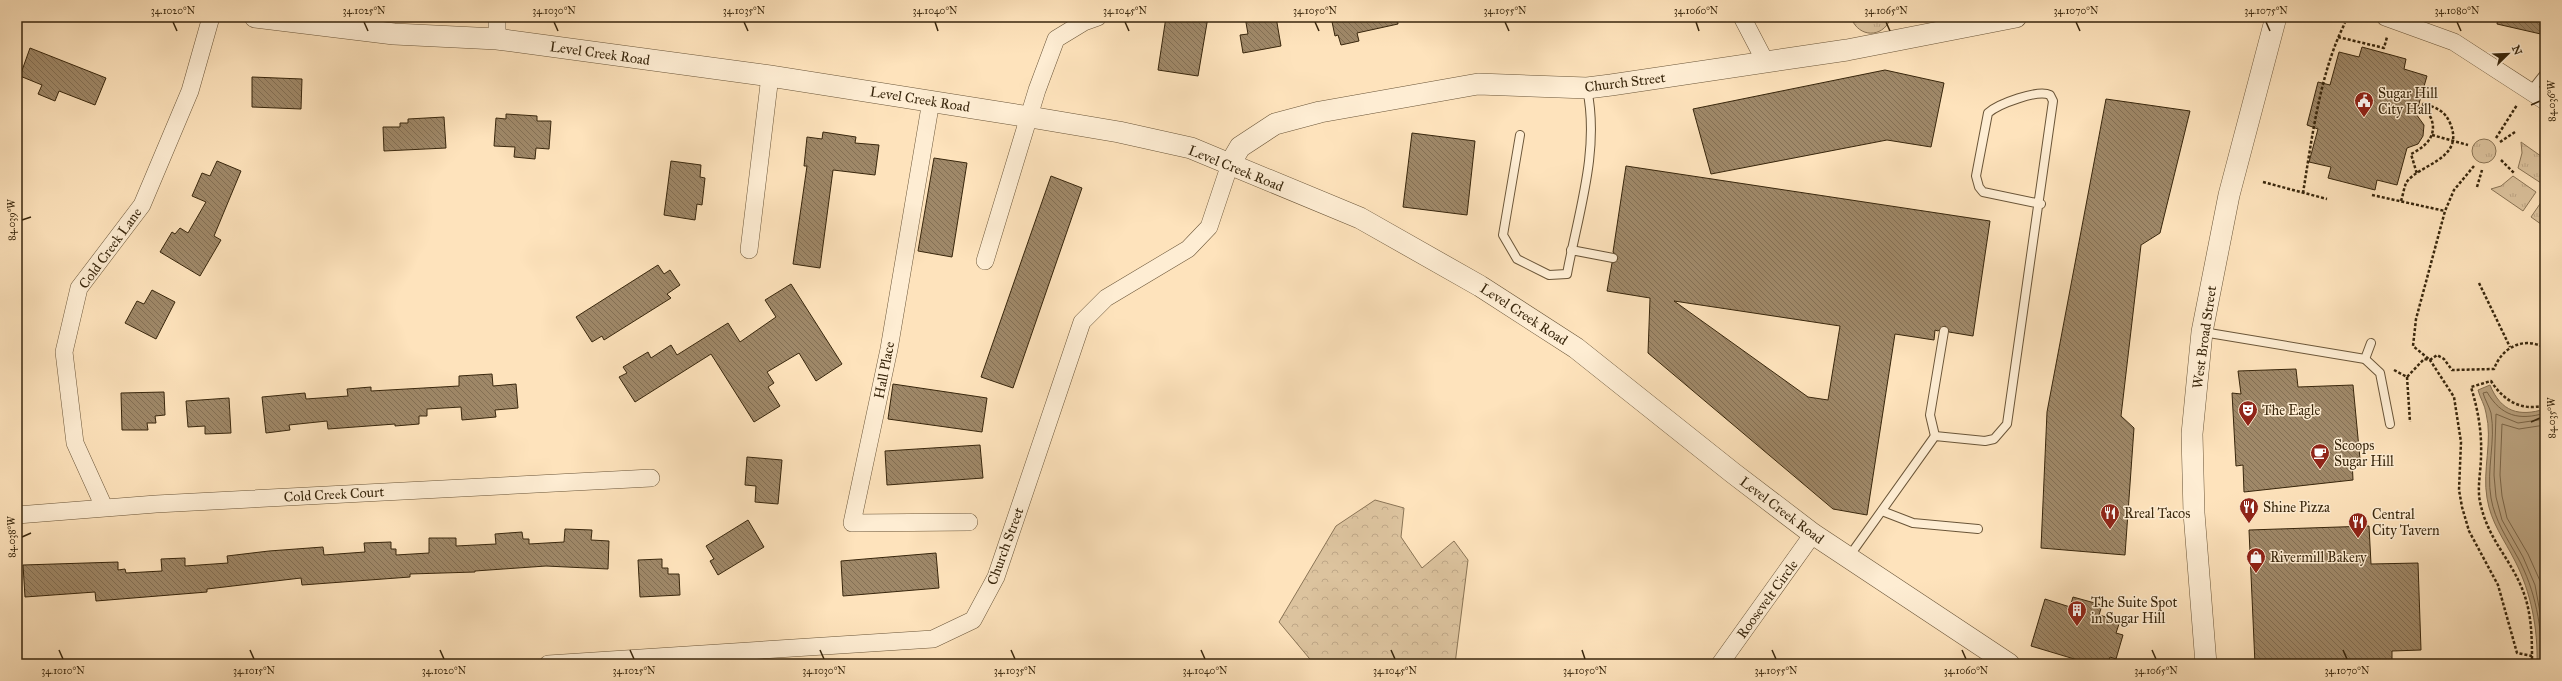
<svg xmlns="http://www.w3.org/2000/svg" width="2562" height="681" viewBox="0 0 2562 681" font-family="'IM FELL Great Primer',serif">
  <defs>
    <pattern id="grass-tufts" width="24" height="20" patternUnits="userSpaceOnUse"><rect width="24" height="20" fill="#dcc39e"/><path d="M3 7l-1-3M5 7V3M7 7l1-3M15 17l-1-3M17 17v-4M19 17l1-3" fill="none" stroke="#bea787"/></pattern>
    <pattern id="forest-crowns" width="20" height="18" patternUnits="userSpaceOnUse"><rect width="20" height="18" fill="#dcc39e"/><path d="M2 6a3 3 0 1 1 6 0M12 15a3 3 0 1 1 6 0" fill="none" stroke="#bea787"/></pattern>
    <pattern id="building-back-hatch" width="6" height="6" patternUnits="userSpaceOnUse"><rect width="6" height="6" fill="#9f8868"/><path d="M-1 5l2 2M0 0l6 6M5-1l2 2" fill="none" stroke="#836f54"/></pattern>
  </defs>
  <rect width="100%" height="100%" fill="#fee3bc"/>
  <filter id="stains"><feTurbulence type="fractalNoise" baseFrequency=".005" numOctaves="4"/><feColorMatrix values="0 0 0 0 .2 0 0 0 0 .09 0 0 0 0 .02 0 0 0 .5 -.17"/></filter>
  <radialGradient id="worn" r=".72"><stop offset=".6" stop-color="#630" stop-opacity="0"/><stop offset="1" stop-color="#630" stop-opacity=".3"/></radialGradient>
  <!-- grass -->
  <g fill="url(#grass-tufts)" stroke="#8a7455">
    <path d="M 1868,17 L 1891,17 C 1885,36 1863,39 1853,22 L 1869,20 Z"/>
    <circle cx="2484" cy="151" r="12"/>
    <polygon points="2521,142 2545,159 2545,177 2541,183 2518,168 2522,153"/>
    <polygon points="2513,176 2536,192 2523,211 2491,189 2501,186"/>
    <polygon points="2544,198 2545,199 2545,227 2531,217"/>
  </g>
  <!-- forest -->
  <polygon fill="url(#forest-crowns)" stroke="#8a7455" points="1375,500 1404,508 1401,537 1422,568 1454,541 1468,560 1455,664 1314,664 1279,622 1336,526"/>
  <!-- water -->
  <path fill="#bba380" stroke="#877152" d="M 2490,385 C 2501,412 2519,417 2545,409 L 2545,664 L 2537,664 C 2538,629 2531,592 2515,561 C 2504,539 2491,523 2487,498 C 2482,470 2493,441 2486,413 C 2485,405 2480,398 2478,390 Z"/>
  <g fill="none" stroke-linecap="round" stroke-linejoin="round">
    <!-- shore -->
    <g stroke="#7a6446" stroke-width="1">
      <polyline points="2545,419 2518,423 2496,414 2494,475 2496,497 2502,520 2523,557 2535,585 2545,640"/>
      <polyline points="2545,425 2519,429 2502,424 2500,475 2502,496 2507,518 2528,554 2541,583 2545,601"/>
      <path d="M 2541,664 C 2543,629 2535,589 2518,558 C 2507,538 2495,521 2491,498 C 2486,470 2496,441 2491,413 C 2489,406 2485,400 2483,393 L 2487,392 C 2501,416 2519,421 2545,413"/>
    </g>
  </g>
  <!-- building -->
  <g fill="url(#building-back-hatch)" stroke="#38260c" fill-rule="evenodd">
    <polygon points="1166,17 1208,17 1198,76 1158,70"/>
    <polygon points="1245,17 1276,17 1281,46 1243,53 1240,35 1248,34"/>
    <polygon points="1331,17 1397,17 1398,24 1357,33 1359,41 1341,45 1338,35 1335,36"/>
    <polygon points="2498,17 2545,17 2545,35 2497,24"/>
    <polygon points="2362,47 2406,59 2404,69 2427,76 2416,114 2424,125 2423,136 2418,144 2407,148 2397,185 2377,180 2375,190 2328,178 2331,167 2309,162 2318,129 2307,125 2318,82 2330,85 2339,52 2359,57"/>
    <polygon points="30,48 106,78 95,105 59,91 55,101 38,94 42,85 20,76"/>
    <polygon points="1885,70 1944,83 1931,147 1887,140 1711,174 1693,109"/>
    <polygon points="252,77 302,79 301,109 252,107"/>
    <polygon points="2106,99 2190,111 2160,233 2141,245 2121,416 2134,428 2125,555 2041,548 2047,412"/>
    <polygon points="506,114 537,116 537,121 551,121 549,149 536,148 535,159 514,157 515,147 494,146 496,118 506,119"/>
    <polygon points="444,117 446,148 384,151 383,127 400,127 400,123 408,123 408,119"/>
    <polygon points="823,132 856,137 855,143 879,145 875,175 833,170 820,268 793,264 807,166 804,166 807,137 822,139"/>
    <polygon points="1412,133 1475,141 1467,215 1403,207"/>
    <polygon points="934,158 967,163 952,257 918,251"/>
    <polygon points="217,161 241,171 214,236 221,240 200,276 160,252 172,232 175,234 180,228 188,233 206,202 192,196 202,173 210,176"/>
    <polygon points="671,161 701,165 700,177 705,178 702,205 697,204 695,220 664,215"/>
    <path d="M 1626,166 L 1990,221 L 1973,336 L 1949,332 L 1945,326 L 1938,331 L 1935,330 L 1934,340 L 1895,334 L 1867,515 L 1833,509 L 1648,353 L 1650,298 L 1607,291 L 1612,263 L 1618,259 L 1613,252 ZM 1674,301 L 1840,326 L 1828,400 L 1808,397 Z"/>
    <polygon points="1051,176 1082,188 1013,388 981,377"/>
    <polygon points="658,265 664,274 670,270 680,285 667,294 671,298 604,340 602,336 592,342 576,317"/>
    <polygon points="791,284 842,364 816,381 799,353 767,372 774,383 768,387 780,406 754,422 711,354 635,402 619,377 627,373 623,367 648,352 651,358 671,345 677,355 728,323 740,342 776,317 765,300"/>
    <polygon points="152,290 175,302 156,339 125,323 137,301 144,304"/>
    <polygon points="2296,369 2298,387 2353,385 2360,459 2352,460 2353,480 2244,492 2243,465 2236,466 2232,393 2241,394 2238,371"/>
    <polygon points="492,374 493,386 516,384 518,408 495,410 496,417 462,420 461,407 427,409 427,416 419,416 419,424 395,426 395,424 328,429 327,421 289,425 290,430 266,433 262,397 305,393 306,399 348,396 347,389 371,387 371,391 459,386 459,376"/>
    <polygon points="893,384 987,398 982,432 888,419"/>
    <polygon points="164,392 165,415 155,416 156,423 147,423 148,430 122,430 121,393"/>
    <polygon points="229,398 231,433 205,434 205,426 188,427 186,401"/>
    <polygon points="980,445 983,478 887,485 885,451"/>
    <polygon points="747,457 782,460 778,504 755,502 756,486 745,485"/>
    <polygon points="748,520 764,547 718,575 710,561 714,559 706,546"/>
    <polygon points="2369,526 2371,564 2418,563 2421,650 2392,651 2392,664 2255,664 2249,530"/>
    <polygon points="565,529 592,530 591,540 609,541 608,569 546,566 475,571 475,572 410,574 410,577 302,585 301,578 207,589 207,592 96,601 95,592 25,597 23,565 118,562 118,570 125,569 126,573 162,571 161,559 185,558 185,566 228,563 227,556 269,551 323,547 324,555 365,552 364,543 391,542 391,549 396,549 396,555 429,553 429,538 456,538 456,546 496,544 495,534 522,532 523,539 529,539 529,544 564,542"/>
    <polygon points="936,553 939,588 843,596 841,561"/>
    <polygon points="662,559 662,568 668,568 668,574 679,574 680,595 640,597 638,560"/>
    <polygon points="2073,597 2102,605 2099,615 2120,621 2116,633 2123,635 2116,659 2110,657 2108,664 2091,664 2031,646 2045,599 2070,607"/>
  </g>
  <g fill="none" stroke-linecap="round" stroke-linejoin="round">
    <defs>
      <g id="service">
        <polyline points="2530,92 2545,73"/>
        <path d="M 1520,135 L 1503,235 L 1517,259 L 1549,275 L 1567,274 C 1578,214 1600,150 1587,89"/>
        <polyline points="1571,250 1613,258"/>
        <polyline points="2203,332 2365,359 2371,343"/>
        <polyline points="2365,359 2380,373 2390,424"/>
        <polyline points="1935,436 1930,415 1944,331"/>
        <polyline points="1882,511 1913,523 1978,529"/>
        <path d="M 1848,558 L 1935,436 L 1985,441 L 1994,439 L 2007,424 L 2053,101 L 2050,95 C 2038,89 1998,104 1988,113 L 1976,176 L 1979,187 L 1983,192 L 2041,204"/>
      </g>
      <g id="minor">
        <polyline points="1742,17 1766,63"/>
        <polyline points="2385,17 2454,42 2545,101"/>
        <polyline points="497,39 497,17"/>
        <polyline points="931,101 889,349 852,523 969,522"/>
        <polyline points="749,250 770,76"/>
        <polyline points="985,261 1037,90 1056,39 1084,22 1098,17"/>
        <polyline points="104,507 75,443 64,352 79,288 142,205 190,91 211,17"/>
        <polyline points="17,515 156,504 651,478"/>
        <polyline points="548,664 933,639 973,620 996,577 1082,322 1106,298 1188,249 1209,227 1230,164"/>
        <polyline points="1720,664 1813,534"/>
      </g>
      <g id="tertiary">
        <polyline points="255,17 394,34 497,39 770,76 1030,117 1119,132 1191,148 1360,218 1480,286 1576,348 1733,473 1813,534 2009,664"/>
        <polyline points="1230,164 1240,147 1275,124 1320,112 1478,84 1587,88 1611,85 1847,50 2016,17"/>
        <polyline points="2206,664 2194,513 2192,434 2202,332 2229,195 2276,17"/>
      </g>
    </defs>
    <!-- service casing -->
    <use href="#service" stroke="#6a5538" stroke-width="10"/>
    <!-- minor casing -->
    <use href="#minor" stroke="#6a5538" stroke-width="18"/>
    <!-- tertiary casing -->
    <use href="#tertiary" stroke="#6a5538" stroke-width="22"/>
    <!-- path -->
    <g stroke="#38260c" stroke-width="2.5" stroke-dasharray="3 2" stroke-linecap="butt">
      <polyline points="2338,37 2384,48 2387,37"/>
      <polyline points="2432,135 2468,145"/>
      <polyline points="2496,138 2517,105"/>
      <polyline points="2500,142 2515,132"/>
      <polyline points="2501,160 2514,173"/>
      <path d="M 2474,166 L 2454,190 L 2445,211 L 2416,319 L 2413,346 L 2430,360 L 2437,355 L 2444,359 L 2452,370 L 2494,369 C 2502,347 2524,336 2545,348"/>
      <polyline points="2263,182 2327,199"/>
      <polyline points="2477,187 2482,170"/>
      <path d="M 2303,193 C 2312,138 2320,72 2345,23"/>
      <polyline points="2372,195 2445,211"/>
      <path d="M 2401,201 C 2403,195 2404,188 2406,183 C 2418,164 2466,160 2450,123 C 2445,111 2436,107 2423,104 C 2425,110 2428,113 2431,118 C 2438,136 2425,147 2411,154 L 2417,174"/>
      <polyline points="2479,283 2510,347"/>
      <polyline points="2394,370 2407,377 2424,359 2430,360 2454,397 2461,442 2459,490 2462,507 2469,531 2498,585 2517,653 2532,656"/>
      <polyline points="2407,377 2410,422"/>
      <path d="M 2532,664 C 2532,637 2532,611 2521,586 C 2507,554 2488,539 2480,502 C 2477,487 2481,471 2481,456 C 2482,432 2478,410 2471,387 L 2491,381 C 2503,400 2521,412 2545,405"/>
    </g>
    <!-- service -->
    <use href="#service" stroke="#feedd3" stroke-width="8"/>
    <!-- minor -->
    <use href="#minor" stroke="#feedd3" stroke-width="17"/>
    <!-- tertiary -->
    <use href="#tertiary" stroke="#feedd3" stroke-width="21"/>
  </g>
  <!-- ticks -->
  <path fill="none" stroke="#38260c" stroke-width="1.5" d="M 173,22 L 177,31M 364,22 L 368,31M 554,22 L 558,31M 744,22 L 748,31M 935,22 L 938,31M 1125,22 L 1129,31M 1315,22 L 1319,31M 1505,22 L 1509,31M 1696,22 L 1699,31M 1886,22 L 1890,31M 2076,22 L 2080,31M 2266,22 L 2270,31M 2457,22 L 2461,31M 2531,105 L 2540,101M 22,220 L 31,217M 2531,422 L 2540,418M 22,537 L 31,533M 59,650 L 63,659M 250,650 L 254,659M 440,650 L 444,659M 630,650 L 634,659M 820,650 L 824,659M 1011,650 L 1015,659M 1201,650 L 1205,659M 1391,650 L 1395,659M 1582,650 L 1585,659M 1772,650 L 1776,659M 1962,650 L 1966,659M 2152,650 L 2156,659M 2343,650 L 2347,659"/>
  <!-- icons -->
  <defs>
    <symbol id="civic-pin" viewBox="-11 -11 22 30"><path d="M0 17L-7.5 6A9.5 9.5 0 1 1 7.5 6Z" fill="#8f2418" stroke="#feedd3"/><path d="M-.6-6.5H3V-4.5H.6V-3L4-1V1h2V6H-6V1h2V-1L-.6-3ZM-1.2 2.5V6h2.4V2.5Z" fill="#fff"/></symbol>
    <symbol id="theatre-pin" viewBox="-11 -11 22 30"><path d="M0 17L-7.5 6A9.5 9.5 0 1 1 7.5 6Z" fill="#8f2418" stroke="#feedd3"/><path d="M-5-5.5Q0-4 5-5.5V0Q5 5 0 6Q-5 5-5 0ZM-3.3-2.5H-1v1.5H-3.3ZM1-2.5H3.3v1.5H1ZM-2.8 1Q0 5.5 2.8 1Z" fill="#fff"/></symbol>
    <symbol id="cafe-pin" viewBox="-11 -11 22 30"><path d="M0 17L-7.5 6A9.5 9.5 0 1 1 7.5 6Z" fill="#8f2418" stroke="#feedd3"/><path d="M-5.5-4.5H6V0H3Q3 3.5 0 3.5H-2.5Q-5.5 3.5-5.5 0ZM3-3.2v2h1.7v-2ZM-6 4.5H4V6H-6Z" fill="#fff"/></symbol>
    <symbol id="restaurant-pin" viewBox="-11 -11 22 30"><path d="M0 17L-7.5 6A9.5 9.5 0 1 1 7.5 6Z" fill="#8f2418" stroke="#feedd3"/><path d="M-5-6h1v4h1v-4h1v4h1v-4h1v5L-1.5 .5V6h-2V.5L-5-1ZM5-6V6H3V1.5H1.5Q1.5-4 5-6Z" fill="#fff"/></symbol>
    <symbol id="shop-pin" viewBox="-11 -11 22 30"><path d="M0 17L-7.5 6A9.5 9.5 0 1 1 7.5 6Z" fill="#8f2418" stroke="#feedd3"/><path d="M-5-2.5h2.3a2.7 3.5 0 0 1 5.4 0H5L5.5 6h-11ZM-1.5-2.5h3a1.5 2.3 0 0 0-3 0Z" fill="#fff"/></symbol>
    <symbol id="building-pin" viewBox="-11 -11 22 30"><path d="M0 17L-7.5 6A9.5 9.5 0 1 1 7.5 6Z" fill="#8f2418" stroke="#feedd3"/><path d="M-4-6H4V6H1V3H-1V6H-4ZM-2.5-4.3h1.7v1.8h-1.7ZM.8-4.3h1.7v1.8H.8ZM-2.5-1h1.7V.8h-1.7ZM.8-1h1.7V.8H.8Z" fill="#fff"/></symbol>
  </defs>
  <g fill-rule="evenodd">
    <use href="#civic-pin" x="2353" y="90" width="22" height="30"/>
    <use href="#theatre-pin" x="2237" y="399" width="22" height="30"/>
    <use href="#cafe-pin" x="2309" y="442" width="22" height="30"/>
    <use href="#restaurant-pin" x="2238" y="496" width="22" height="30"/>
    <use href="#restaurant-pin" x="2099" y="502" width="22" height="30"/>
    <use href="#restaurant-pin" x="2347" y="511" width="22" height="30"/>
    <use href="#shop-pin" x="2245" y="546" width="22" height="30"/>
    <use href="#building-pin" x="2066" y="599" width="22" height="30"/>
  </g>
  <g text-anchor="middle" stroke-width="3" stroke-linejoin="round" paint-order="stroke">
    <!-- street labels -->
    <g font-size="14" fill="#38260c" stroke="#feedd3">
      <text transform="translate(600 53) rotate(8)" y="5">Level Creek Road</text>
      <text transform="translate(1625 82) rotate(-7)" y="5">Church Street</text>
      <text transform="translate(920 99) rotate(9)" y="5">Level Creek Road</text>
      <text transform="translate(1236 168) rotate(22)" y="5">Level Creek Road</text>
      <text transform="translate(110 248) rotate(-54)" y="5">Cold Creek Lane</text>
      <text transform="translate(1524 314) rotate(33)" y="5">Level Creek Road</text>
      <text transform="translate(2204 337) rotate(-82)" y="5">West Broad Street</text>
      <text transform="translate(884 370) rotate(-79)" y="5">Hall Place</text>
      <text transform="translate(334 494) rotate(-3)" y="5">Cold Creek Court</text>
      <text transform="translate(1782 510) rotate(37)" y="5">Level Creek Road</text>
      <text transform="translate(1005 546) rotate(-70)" y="5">Church Street</text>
      <text transform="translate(1767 599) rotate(-54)" y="5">Roosevelt Circle</text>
    </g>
    <!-- poi labels -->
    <g font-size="14" fill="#38260c" stroke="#feedd3" text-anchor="start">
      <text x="2378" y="98">Sugar Hill<tspan x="2378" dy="16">City Hall</tspan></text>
      <text x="2262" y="415">The Eagle</text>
      <text x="2334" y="450">Scoops<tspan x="2334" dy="16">Sugar Hill</tspan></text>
      <text x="2263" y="512">Shine Pizza</text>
      <text x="2124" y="518">Rreal Tacos</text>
      <text x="2372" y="519">Central<tspan x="2372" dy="16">City Tavern</tspan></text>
      <text x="2270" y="562">Rivermill Bakery</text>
      <text x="2091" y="607">The Suite Spot<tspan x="2091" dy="16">in Sugar Hill</tspan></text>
    </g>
  </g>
  <!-- margin -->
  <rect width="2562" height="681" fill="none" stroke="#fee3bc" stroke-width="44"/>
  <!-- north arrow -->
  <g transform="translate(2508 54) rotate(67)" stroke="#feedd3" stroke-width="3" paint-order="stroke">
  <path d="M0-3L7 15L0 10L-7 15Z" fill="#38260c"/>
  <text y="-6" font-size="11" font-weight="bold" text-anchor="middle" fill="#38260c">N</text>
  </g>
  <rect x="22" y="22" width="2518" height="637" fill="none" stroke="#38260c" stroke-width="1.5"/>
  <g font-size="10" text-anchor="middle" fill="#38260c">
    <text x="173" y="14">34.1020°N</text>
    <text x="364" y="14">34.1025°N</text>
    <text x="554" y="14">34.1030°N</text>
    <text x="744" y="14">34.1035°N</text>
    <text x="935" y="14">34.1040°N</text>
    <text x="1125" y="14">34.1045°N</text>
    <text x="1315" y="14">34.1050°N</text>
    <text x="1505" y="14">34.1055°N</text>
    <text x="1696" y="14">34.1060°N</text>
    <text x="1886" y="14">34.1065°N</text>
    <text x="2076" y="14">34.1070°N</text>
    <text x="2266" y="14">34.1075°N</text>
    <text x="2457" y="14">34.1080°N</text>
    <text transform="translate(2551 101) rotate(-90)" y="4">84.036°W</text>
    <text transform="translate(11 220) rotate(-90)" y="4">84.039°W</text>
    <text transform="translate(2551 418) rotate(-90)" y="4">84.035°W</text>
    <text transform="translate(11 537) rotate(-90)" y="4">84.038°W</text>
    <text x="63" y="674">34.1010°N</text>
    <text x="254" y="674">34.1015°N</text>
    <text x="444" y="674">34.1020°N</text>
    <text x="634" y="674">34.1025°N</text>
    <text x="824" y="674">34.1030°N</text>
    <text x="1015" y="674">34.1035°N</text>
    <text x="1205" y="674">34.1040°N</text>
    <text x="1395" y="674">34.1045°N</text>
    <text x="1585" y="674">34.1050°N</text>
    <text x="1776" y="674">34.1055°N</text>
    <text x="1966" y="674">34.1060°N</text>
    <text x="2156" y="674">34.1065°N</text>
    <text x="2347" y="674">34.1070°N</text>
  </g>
  <rect width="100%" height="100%" filter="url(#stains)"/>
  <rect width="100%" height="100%" fill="url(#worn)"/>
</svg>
